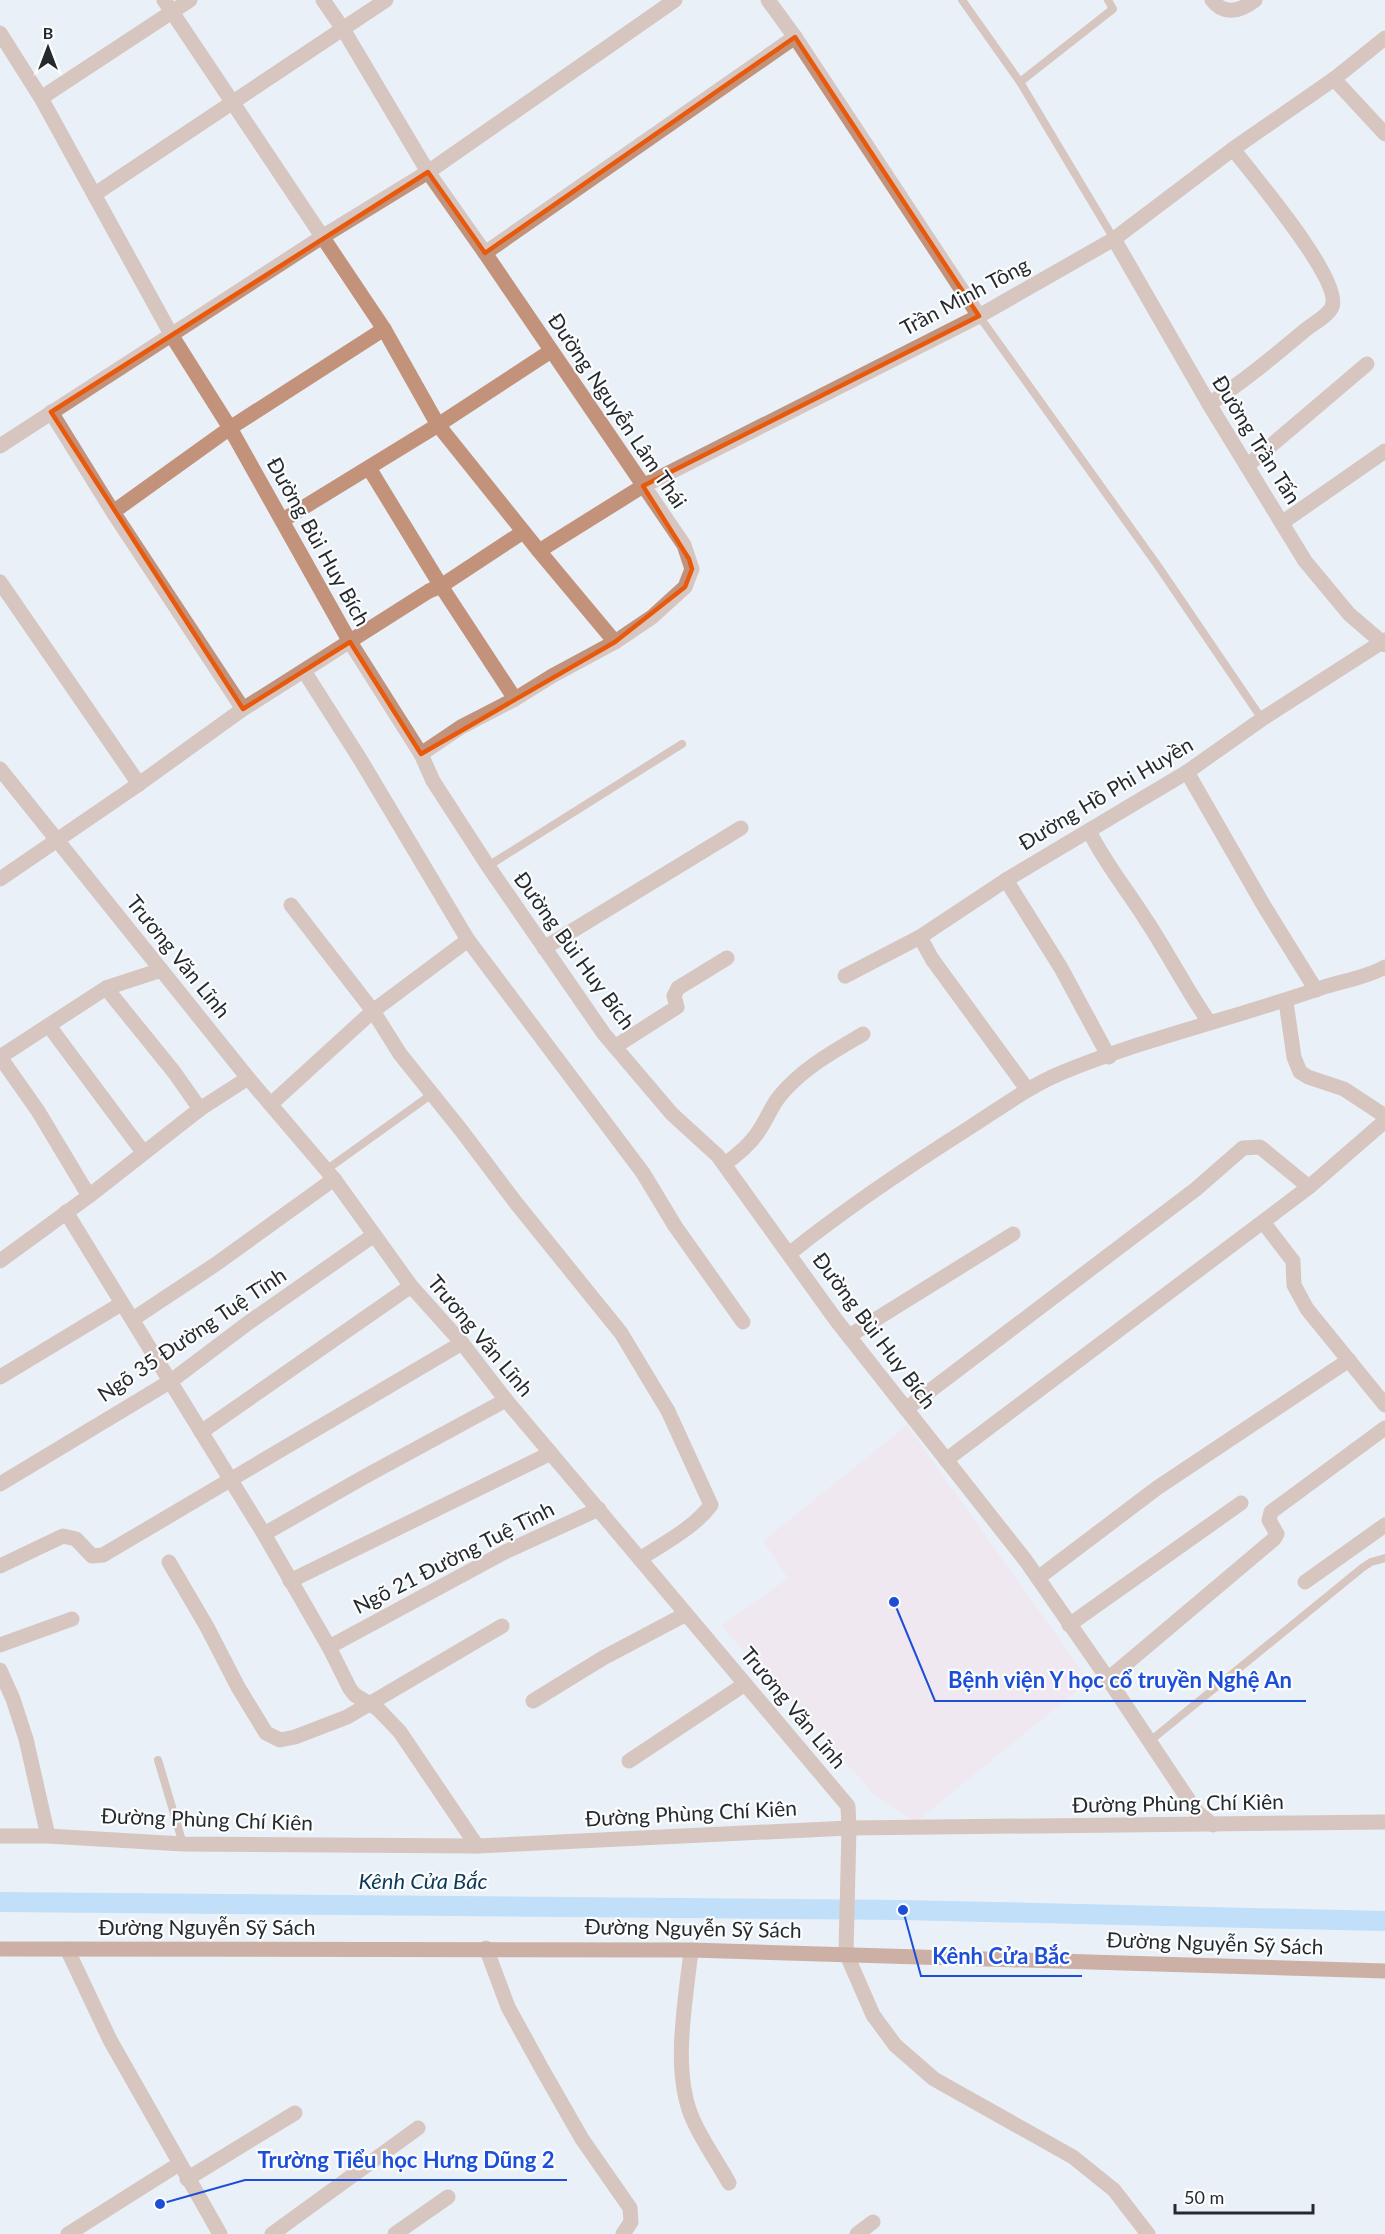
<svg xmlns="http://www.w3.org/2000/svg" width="1385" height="2234" viewBox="0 0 1385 2234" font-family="Lato,sans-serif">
  <rect width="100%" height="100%" fill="#e9f0f8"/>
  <!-- medical -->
  <polygon fill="#f6dee9" points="907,1425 1089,1681 915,1823 875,1795 721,1626 788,1578 763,1541"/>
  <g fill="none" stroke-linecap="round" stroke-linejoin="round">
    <!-- canal -->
    <polyline stroke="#90c9f8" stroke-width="20" points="0,1902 903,1910 1385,1921"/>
    <!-- service -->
    <g stroke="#c2927a" stroke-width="8">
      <polyline points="962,0 1020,82 1114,239"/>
      <polyline points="1020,82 1113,9 1108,0"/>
      <polyline points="979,316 1158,566 1262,719"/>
      <polyline points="488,866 682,744"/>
      <polyline points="326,1170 432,1094"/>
      <polyline points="1150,1741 1362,1568 1371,1562 1385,1558"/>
      <polyline points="158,1760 183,1844"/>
    </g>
    <!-- minor -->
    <g stroke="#c2927a" stroke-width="15">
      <polyline points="164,0 384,329 438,425 539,551 615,642"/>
      <polyline points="323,0 343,29 428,172 485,253 684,545 692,569 685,587 652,617 615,642 552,676 515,699 461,727 421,754"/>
      <polyline points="768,0 795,37 979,316"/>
      <path d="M 1212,0 C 1224,16 1241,11 1255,0"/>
      <polyline points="0,33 41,98 172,336 230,428 350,642 421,754 433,781 488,866 604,1034 672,1114 718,1156 836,1320 1026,1561 1108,1679 1196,1811 1213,1825"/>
      <polyline points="1334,79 1385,134"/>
      <polyline points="41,98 190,0"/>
      <polyline points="95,194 386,0"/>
      <polyline points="1114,239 1209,404 1305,561 1349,614 1385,645"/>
      <polyline points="485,253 795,37"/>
      <path d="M 1209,404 C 1243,382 1273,357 1304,331 C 1312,324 1328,316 1332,307 C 1343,280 1252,174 1233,149"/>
      <polyline points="51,412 113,512 243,709"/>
      <polyline points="0,446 322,237 428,172 675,0"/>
      <polyline points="1247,466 1367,364"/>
      <polyline points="369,468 441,586 515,699"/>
      <polyline points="113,512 230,428 384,329"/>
      <polyline points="283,520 438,425 551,351"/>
      <polyline points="1283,522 1385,451"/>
      <polyline points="539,551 643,486 979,316 1114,239 1233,149 1334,79 1385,38"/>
      <polyline points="0,582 139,784"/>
      <polyline points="304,671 360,759 468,940 643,1173 675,1226 743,1322"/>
      <polyline points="1187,772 1264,906 1316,990"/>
      <path d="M 1089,831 C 1105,863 1127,890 1146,920 C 1168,953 1186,989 1209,1022"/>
      <polyline points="0,879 139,784 243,709 429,591 441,586 523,532"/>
      <polyline points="1006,880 1061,968 1109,1057"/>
      <path d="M 291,905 L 373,1011 L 400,1054 L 461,1130 L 516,1203 L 621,1333 L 668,1411 L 711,1505 C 694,1528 664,1543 640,1559"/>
      <polyline points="920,937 932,959 1027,1089"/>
      <polyline points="544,948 741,828"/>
      <polyline points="845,976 920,937 1006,880 1187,772 1262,719 1385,640"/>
      <polyline points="106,988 174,1072 200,1109"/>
      <polyline points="1286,1002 1294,1057 1300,1072 1308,1077 1344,1089 1385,1116"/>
      <polyline points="49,1026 143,1152"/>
      <polyline points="616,1046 677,1007 674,996 678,988 727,958"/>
      <polyline points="0,1057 106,988 161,970"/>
      <polyline points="0,1057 38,1111 89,1196"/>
      <polyline points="271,1104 373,1011 468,940"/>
      <path d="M 725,1164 C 738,1154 751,1144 760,1129 C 767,1119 771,1107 779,1097 C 801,1069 833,1052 863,1034"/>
      <polyline points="66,1212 264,1534 329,1647 350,1689 355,1695 378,1709 400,1732 477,1846"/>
      <polyline points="1263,1222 1293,1261 1294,1285 1307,1309 1385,1405"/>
      <path d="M 789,1254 C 847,1207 909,1166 972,1126 C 1002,1107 1028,1087 1061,1073 C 1146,1038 1235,1018 1321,988 C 1342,981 1365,978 1385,967"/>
      <polyline points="0,1261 89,1196 200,1109 248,1078"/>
      <polyline points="133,1319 216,1264 334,1179"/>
      <polyline points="849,1336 1013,1234"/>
      <polyline points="0,1377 121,1304"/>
      <polyline points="906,1409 1196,1189 1243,1148 1260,1147 1309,1187"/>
      <polyline points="201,1432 411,1286"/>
      <polyline points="946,1460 1309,1187 1385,1121"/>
      <polyline points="0,1484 171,1381 248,1323 374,1235"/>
      <polyline points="264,1534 364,1477 506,1400"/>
      <polyline points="169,1562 207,1627 238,1687 266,1733 280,1740 295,1737 347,1717 502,1626"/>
      <polyline points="0,1566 63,1536 76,1539 92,1556 103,1555 462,1343"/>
      <polyline points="1038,1578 1157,1488 1349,1360"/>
      <polyline points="290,1581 551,1453"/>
      <polyline points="1305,1582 1385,1525"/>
      <polyline points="1069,1625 1241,1503"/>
      <polyline points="0,1645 72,1619"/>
      <polyline points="329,1647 505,1552 599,1509"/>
      <polyline points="0,1670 13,1699 26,1739 48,1836"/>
      <polyline points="1108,1679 1274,1539 1277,1534 1269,1520 1271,1512 1385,1428"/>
      <polyline points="533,1701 603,1658 686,1614"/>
      <polyline points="629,1761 745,1684"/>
      <polyline points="0,1836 48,1836 183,1844 477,1846 849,1828 1385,1822"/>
      <polyline points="486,1948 508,2007 542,2069 582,2139 630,2208 631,2222 623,2234"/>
      <polyline points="67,1949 110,2040 220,2234"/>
      <path d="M 691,1950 C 686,2000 672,2066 691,2115 C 700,2138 717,2161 729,2183"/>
      <polyline points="187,2179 295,2113"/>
      <polyline points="68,2234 179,2164"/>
      <polyline points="272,2234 418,2128"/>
      <polyline points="395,2234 448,2197"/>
      <polyline points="857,2234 873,2222"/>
    </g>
    <!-- tertiary -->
    <polyline stroke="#c2927a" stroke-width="15" points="0,769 248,1078 334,1179 411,1286 462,1343 506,1400 848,1806 849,1828 846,1953 873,2015 895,2045 934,2079 1073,2157 1114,2190 1148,2234"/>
    <!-- secondary -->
    <polyline stroke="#a86340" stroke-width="15" points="0,1949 691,1950 1385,1971"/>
  </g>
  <!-- marked area -->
  <path d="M0 0H1385V2234H0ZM 795,37 L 979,316 L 643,486 L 689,559 L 692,569 L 685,587 L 615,642 L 421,754 L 350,642 L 243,709 L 51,412 L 428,172 L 485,253 Z" fill="#e9f0f8" fill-opacity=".55" fill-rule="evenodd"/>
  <path fill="none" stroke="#e8590c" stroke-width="4.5" stroke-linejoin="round" d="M 795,37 L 979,316 L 643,486 L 689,559 L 692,569 L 685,587 L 615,642 L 421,754 L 350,642 L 243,709 L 51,412 L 428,172 L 485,253 Z"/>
  <g text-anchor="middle" stroke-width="4.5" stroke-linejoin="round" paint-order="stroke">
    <!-- street labels -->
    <g font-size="21" fill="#272a2c" stroke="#fbfdfe">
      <text transform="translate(965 297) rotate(-28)" y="7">Trần Minh Tông</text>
      <text transform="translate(617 411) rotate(56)" y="7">Đường Nguyễn Lâm Thái</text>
      <text transform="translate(1256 440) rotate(58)" y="7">Đường Trần Tấn</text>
      <text transform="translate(318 542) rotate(61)" y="7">Đường Bùi Huy Bích</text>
      <text transform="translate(1106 794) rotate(-31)" y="7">Đường Hồ Phi Huyền</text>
      <text transform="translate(574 951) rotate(54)" y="7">Đường Bùi Huy Bích</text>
      <text transform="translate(178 957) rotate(51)" y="7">Trương Văn Lĩnh</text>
      <text transform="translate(874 1331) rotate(53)" y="7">Đường Bùi Huy Bích</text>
      <text transform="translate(192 1335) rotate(-34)" y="7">Ngõ 35 Đường Tuệ Tĩnh</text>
      <text transform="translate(480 1336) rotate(50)" y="7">Trương Văn Lĩnh</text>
      <text transform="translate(454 1558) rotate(-27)" y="7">Ngõ 21 Đường Tuệ Tĩnh</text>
      <text transform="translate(793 1708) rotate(50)" y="7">Trương Văn Lĩnh</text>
      <text transform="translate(1178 1804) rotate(-1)" y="7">Đường Phùng Chí Kiên</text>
      <text transform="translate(691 1814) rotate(-3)" y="7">Đường Phùng Chí Kiên</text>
      <text transform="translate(207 1820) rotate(2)" y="7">Đường Phùng Chí Kiên</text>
      <text x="207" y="1935">Đường Nguyễn Sỹ Sách</text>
      <text transform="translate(693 1929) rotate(1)" y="7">Đường Nguyễn Sỹ Sách</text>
      <text transform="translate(1215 1944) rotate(2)" y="7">Đường Nguyễn Sỹ Sách</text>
    </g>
    <!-- water labels -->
    <g font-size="22" font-style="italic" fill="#0e3958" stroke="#fbfdfe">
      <text x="423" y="1889">Kênh Cửa Bắc</text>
    </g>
  </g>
  <!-- callouts -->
  <path fill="none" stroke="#1d4ed8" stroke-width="2" d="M894 1602L935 1701H1306M903 1910L921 1976H1082M160 2204L245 2180H567"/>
  <g fill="#1d4ed8" stroke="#fbfdfe" stroke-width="2">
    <circle cx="894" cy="1602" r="6"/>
    <circle cx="903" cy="1910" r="6"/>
    <circle cx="160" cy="2204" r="6"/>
  </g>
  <g font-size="22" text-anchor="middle" font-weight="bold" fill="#1d4ed8" stroke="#fbfdfe" stroke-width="4.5" stroke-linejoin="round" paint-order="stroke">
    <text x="1120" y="1688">Bệnh viện Y học cổ truyền Nghệ An</text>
    <text x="1001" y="1964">Kênh Cửa Bắc</text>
    <text x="406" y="2168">Trường Tiểu học Hưng Dũng 2</text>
  </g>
  <!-- north arrow -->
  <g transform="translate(48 48)" stroke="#fbfdfe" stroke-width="4.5" paint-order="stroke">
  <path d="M0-4.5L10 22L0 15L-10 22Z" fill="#272a2c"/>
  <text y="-9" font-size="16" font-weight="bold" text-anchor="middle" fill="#272a2c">B</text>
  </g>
  <!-- scale -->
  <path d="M1175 2204v9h138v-9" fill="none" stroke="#272a2c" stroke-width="3"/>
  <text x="1184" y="2204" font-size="18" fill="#272a2c" stroke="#fbfdfe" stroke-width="4.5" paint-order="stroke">50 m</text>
</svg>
